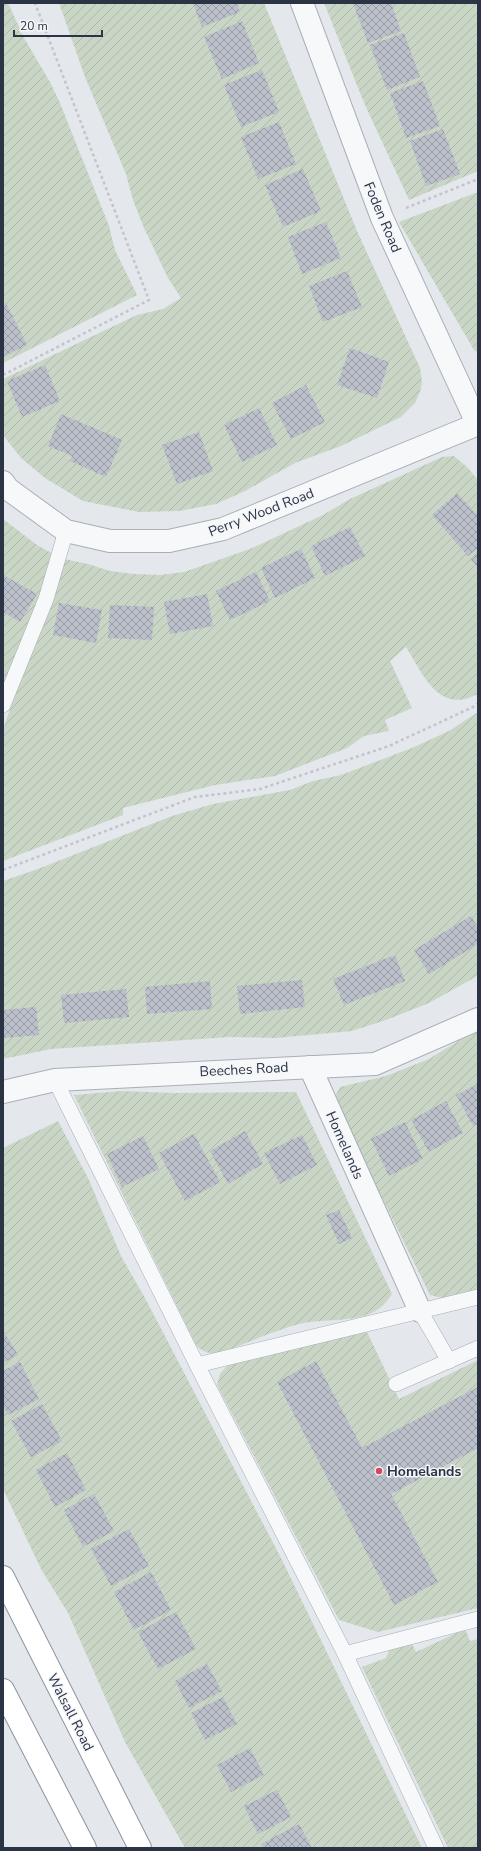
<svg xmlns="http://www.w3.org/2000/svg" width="481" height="1851" viewBox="0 0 481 1851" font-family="'Nunito Sans',sans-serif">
  <defs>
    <pattern id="garden-furrows" width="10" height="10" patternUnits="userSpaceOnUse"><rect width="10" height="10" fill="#c9d6c5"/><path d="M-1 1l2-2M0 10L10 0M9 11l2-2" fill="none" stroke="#adb8ab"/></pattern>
    <pattern id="building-cross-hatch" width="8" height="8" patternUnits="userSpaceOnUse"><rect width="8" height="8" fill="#bbc0ca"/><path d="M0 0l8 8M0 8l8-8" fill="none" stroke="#989da6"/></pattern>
  </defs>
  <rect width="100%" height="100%" fill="#e4e7ec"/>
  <!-- garden -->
  <g fill="url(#garden-furrows)">
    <polygon points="3,3 8,3 24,38 50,82 60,103 109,226 115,250 137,295 3,363"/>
    <polygon points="59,3 264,3 357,231 420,368 422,382 420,392 415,403 401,417 341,446 295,463 245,491 216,504 179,511 139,512 83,501 45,478 21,458 3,435 3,379 137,315 163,309 181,298 168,278 144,228 133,200 126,174 85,77"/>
    <polygon points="324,3 478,3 478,171 409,200 365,105"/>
    <polygon points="478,192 478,353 474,350 399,222"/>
    <path d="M 454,456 L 468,468 L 478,480 L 478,694 C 438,715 423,674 406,647 L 390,661 L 412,708 L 385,720 L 389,731 L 364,736 L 347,748 L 275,776 L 215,785 L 123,808 L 123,815 L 3,861 L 3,729 L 64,559 L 88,564 L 110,571 L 134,574 L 160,575 L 184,572 L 250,549 L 323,515 L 350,499 L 442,457 Z"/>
    <polygon points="3,519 37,545 53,554 41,598 3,687"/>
    <polygon points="478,712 478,975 472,979 429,1003 386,1020 352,1031 276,1038 230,1037 51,1049 3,1059 3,881 38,869 172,816 213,804 290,790 313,781 341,775 412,748 449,731"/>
    <polygon points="478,1029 478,1289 442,1298 430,1295 338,1108 336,1095 340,1087 386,1076 429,1059"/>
    <path d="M 121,1091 L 174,1093 L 296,1092 L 392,1294 C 372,1328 331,1316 299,1324 C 273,1331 247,1343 221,1353 C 210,1354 203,1353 196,1345 L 74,1095 Z"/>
    <polygon points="58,1121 89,1180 121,1256 146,1300 281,1558 422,1848 185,1848 125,1742 68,1613 41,1569 3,1489 3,1148"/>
    <polygon points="367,1332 399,1399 478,1360 478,1608 378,1632 339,1620 217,1385 220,1374 232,1360"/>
    <polygon points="465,1629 470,1641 478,1639 478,1848 448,1848 362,1667 386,1658 390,1648 411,1642 416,1652"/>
  </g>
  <!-- building -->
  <g fill="url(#building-cross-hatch)">
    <polygon points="193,3 237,3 240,12 202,27"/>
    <polygon points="353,3 391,3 401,31 368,43"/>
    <polygon points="242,21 259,63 222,79 204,37"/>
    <polygon points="404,33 420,77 387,90 370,45"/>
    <polygon points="262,70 279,112 241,127 224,85"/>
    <polygon points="423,81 440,126 406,138 390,93"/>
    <polygon points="279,122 296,164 258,179 241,137"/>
    <polygon points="443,129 460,174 426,186 410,141"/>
    <polygon points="303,169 321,211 283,227 265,185"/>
    <polygon points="326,222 341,258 302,274 288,237"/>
    <polygon points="347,271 362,307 323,322 309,286"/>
    <polygon points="6,303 27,345 3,357 3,304"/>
    <polygon points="350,348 389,362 377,398 337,385"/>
    <polygon points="45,365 60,401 22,417 7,381"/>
    <polygon points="306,385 325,422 291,439 272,403"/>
    <polygon points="259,408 277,445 242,462 224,425"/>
    <polygon points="61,414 122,440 106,477 70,461 72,456 48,446"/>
    <polygon points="199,432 213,471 177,484 162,445"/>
    <polygon points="457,493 478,516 478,548 468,556 432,515"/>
    <polygon points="350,527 365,556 325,576 311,546"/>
    <polygon points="301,549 315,578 275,598 261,568"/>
    <polygon points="478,553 478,567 471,560"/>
    <polygon points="256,572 270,601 230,620 216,591"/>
    <polygon points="3,575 37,594 20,622 3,612"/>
    <polygon points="207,594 213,626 170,634 164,602"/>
    <polygon points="59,603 102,610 96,643 53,635"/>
    <polygon points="110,605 154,607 152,640 108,638"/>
    <polygon points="471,916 478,928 478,944 429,974 414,950"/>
    <polygon points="395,955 405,981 344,1005 333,979"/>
    <polygon points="302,980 305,1007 240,1014 237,986"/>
    <polygon points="210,981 212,1009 147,1014 145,987"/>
    <polygon points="126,989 129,1017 64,1023 61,995"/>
    <polygon points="36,1007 39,1035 3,1038 3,1010"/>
    <polygon points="478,1084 478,1124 473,1126 456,1095"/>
    <polygon points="446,1101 463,1133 429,1152 411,1120"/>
    <polygon points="405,1122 423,1159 389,1176 371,1139"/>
    <polygon points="245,1131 263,1164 228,1184 210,1151"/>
    <polygon points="194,1134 220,1182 185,1201 159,1153"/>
    <polygon points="302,1135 317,1165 280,1184 264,1153"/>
    <polygon points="143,1136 159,1169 122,1187 107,1154"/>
    <polygon points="339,1210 352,1238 339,1244 326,1215"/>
    <polygon points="3,1330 18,1355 3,1363"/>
    <polygon points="316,1361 362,1448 478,1387 478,1448 391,1494 438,1582 394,1605 277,1382"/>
    <polygon points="20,1362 39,1399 8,1415 3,1406 3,1371"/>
    <polygon points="42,1404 62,1441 31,1457 11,1421"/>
    <polygon points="67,1453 86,1490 55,1507 36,1470"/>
    <polygon points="94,1494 114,1531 83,1547 64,1510"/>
    <polygon points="129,1529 149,1566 111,1586 91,1549"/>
    <polygon points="151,1572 171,1610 134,1630 114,1592"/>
    <polygon points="176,1612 196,1649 158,1669 138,1632"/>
    <polygon points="207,1664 222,1691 189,1708 175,1681"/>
    <polygon points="223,1697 237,1724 205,1740 191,1713"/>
    <polygon points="250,1748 264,1775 231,1792 217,1765"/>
    <polygon points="277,1790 291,1817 258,1834 244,1806"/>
    <polygon points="299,1824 312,1848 264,1848 261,1844"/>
  </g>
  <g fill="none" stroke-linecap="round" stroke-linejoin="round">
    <defs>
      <g id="service">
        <polyline points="3,705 46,599 66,531"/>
        <polyline points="55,1080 197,1365 345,1654 436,1848"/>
        <polyline points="420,1311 449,1361"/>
        <polyline points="197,1365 478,1297"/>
        <polyline points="396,1384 478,1348"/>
        <polyline points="345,1654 478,1619"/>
      </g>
      <g id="minor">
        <polyline points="302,3 382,218 478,425"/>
        <polyline points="3,482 8,489 66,531 110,541 169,541 223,529 478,424"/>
        <polyline points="310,1067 420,1311"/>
        <polyline points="3,1092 55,1080 375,1064 478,1019"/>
      </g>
      <g id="trunk">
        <polyline points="3,1577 140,1848"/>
        <polyline points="3,1690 85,1848"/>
      </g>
    </defs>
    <!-- service casing -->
    <use href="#service" stroke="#a9aeb7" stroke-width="16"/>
    <!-- minor casing -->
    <use href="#minor" stroke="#a9aeb7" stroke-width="24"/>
    <!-- trunk casing -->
    <use href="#trunk" stroke="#8b94a3" stroke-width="24"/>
    <!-- path -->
    <g stroke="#c2c5cb" stroke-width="2.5" stroke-dasharray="3 3" stroke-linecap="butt">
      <polyline points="406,208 478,179"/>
      <polyline points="3,375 149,300 35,3"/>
      <polyline points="3,870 195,797 260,789 389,746 473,707 478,703"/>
    </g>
    <!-- service -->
    <use href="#service" stroke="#f7f8fa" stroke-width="15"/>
    <!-- minor -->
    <use href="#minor" stroke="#f7f8fa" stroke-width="22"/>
    <!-- trunk -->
    <use href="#trunk" stroke="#fff" stroke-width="22"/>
  </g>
  <!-- markers -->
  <circle fill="#d1495b" stroke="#f4f6f9" stroke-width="1.5" cx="379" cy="1471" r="4"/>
  <g text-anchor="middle" stroke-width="3" stroke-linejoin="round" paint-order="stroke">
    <!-- street labels -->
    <g font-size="14" fill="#2b3445" stroke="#f4f6f9">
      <text transform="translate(383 217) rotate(67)" y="5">Foden Road</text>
      <text transform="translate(261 512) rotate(-21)" y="5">Perry Wood Road</text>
      <text transform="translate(244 1069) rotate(-3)" y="5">Beeches Road</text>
      <text transform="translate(345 1145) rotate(66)" y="5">Homelands</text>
      <text transform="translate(71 1712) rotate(63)" y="5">Walsall Road</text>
    </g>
    <!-- poi labels -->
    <g font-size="14" font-weight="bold" fill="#2b3445" stroke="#f4f6f9" text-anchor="start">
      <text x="387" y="1476">Homelands</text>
    </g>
  </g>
  <!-- border -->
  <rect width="481" height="1851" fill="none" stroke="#2b3445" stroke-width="8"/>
  <!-- scale -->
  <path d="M14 30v6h88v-6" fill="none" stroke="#2b3445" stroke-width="2"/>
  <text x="20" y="30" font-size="12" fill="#2b3445" stroke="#f4f6f9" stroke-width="3" paint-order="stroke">20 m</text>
</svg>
